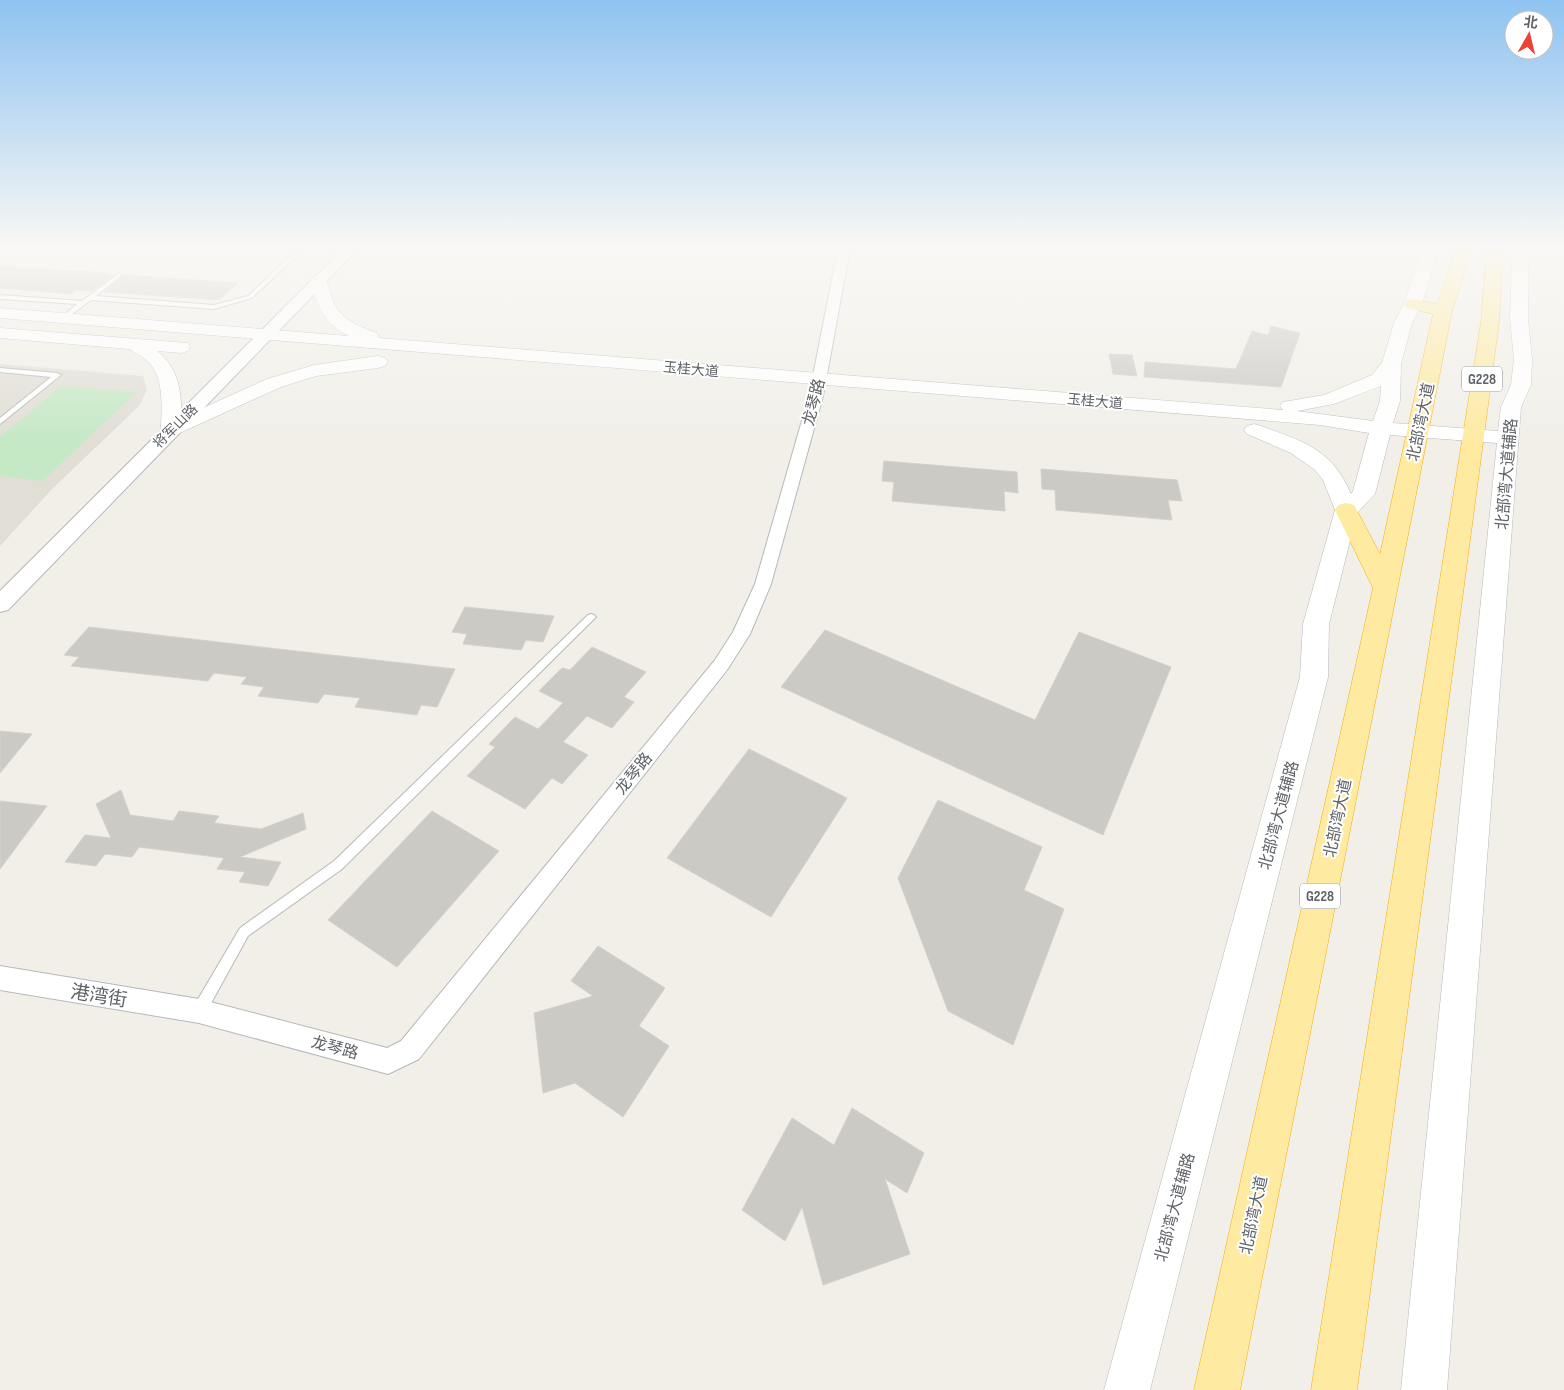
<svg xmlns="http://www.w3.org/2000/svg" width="1564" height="1390" viewBox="0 0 1564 1390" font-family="'Sofia Sans Condensed','Noto Sans SC',sans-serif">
  <rect width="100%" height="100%" fill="#f1efe8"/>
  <!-- education -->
  <polygon fill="#e1ded6" points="0,364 143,376 147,390 139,406 52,489 0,546"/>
  <!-- green -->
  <polygon fill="#c5e8c5" points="61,386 137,392 42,481 0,476 0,437"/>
  <!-- building -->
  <g fill="#cccac5" stroke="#d6d1c6">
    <polygon points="0,266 105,273 114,275 92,291 76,290 71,294 0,288"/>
    <polygon points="124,275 238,283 219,300 104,292"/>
    <polygon points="1271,326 1300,333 1281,387 1144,377 1145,362 1236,369 1252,331 1268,335"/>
    <polygon points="1109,354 1132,355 1137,376 1113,374"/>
    <polygon points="884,461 1017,472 1018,493 1004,491 1005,511 892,501 894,482 882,481"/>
    <polygon points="1041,469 1177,480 1182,501 1168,500 1172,520 1056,510 1055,490 1042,489"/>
    <polygon points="465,607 554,616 543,642 526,640 521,650 463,644 467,634 452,632"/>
    <polygon points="89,627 278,649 455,669 437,707 421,705 417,715 355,707 360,698 324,694 318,703 258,696 264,687 241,684 247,677 214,673 208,681 71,666 79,657 64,655"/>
    <polygon points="825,630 1035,720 1079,632 1171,667 1103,835 781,687"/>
    <polygon points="592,647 646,672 624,697 634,702 612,728 587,716 563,742 588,755 562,784 552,778 525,809 467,776 495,747 489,744 515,717 538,729 563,703 539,691 562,668 570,670"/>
    <polygon points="0,731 32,734 0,773"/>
    <polygon points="749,749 847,798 771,917 667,858"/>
    <polygon points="121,790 130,815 173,821 179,811 219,816 214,823 261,829 303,813 306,829 240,857 281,862 268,886 239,882 245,872 217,869 224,858 139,847 132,857 105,854 96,866 65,862 85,835 111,838 96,804"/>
    <polygon points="938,800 1042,847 1024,890 1064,909 1013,1045 948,1011 898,878"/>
    <polygon points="0,801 47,806 0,869"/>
    <polygon points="432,811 499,851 397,967 328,920"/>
    <polygon points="598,946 665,988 639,1026 669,1046 623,1117 575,1083 543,1093 534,1013 593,996 571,981"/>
    <polygon points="852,1108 924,1153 907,1193 885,1179 910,1254 823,1285 802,1207 785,1241 742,1210 792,1118 834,1145"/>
  </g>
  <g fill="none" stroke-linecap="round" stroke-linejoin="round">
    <defs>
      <g id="service">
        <polygon points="298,249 304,249 252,298 214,309 91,300 64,320 62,319 62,317 77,304 0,299 0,295 82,301 119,273 122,275 121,276 96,296 214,305 248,296"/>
        <polygon points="0,368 57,373 61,375 0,424 0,418 51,377 0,372"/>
        <polygon points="591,614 594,615 596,617 594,619 342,869 248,936 204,1016 199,1017 194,1016 193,1011 194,1006 240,928 334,861 588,615"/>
      </g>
      <polygon id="minor" points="838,249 850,249 823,396 771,584 750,634 727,670 419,1059 388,1074 199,1023 0,990 0,966 199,999 387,1048 401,1041 715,660 733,632 755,584 809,396"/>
      <polygon id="tertiary" points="343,249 358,249 8,610 0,612 0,591"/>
      <g id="secondary">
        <path d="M 1422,249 L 1438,249 L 1422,304 L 1412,323 L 1401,364 L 1400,401 L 1393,423 L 1498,431 L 1501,407 L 1511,385 L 1514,359 L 1510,319 L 1512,258 L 1505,249 L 1521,249 L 1528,258 L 1528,319 L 1532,359 L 1531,385 L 1521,407 L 1447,1390 L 1401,1390 L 1497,443 L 1390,435 L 1375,494 L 1357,513 L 1329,624 L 1328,677 L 1150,1390 L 1104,1390 L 1300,677 L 1303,624 L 1335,510 L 1323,480 L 1315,470 L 1291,453 L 1247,434 L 1244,430 L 1247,426 L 1254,424 L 1261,426 C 1304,442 1332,449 1351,494 L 1353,491 L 1369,433 L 1320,425 L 0,318 L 0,308 L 349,336 C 325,325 317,306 310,282 L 312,278 L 324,278 C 329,285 330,293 333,301 C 341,320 358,326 377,333 L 379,338 L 1283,410 L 1280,406 L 1283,402 L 1324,395 L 1372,375 L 1382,363 L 1394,323 L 1404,304 ZM 1381,386 L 1380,401 L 1373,421 L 1297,411 L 1334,404 Z"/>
        <path d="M 0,328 L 188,343 L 190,347 L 188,351 L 181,353 L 157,351 C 179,368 182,393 181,418 L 267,379 L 314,365 L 378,356 L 385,358 L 388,362 L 385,366 L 378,368 L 316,376 L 281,387 L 171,437 L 164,435 L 161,431 C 161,411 165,383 151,365 C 146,358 137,354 129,349 L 0,338 Z"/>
      </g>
      <g id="trunk">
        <polygon points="1456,249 1472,249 1452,311 1240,1390 1194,1390 1373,588 1335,510 1338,505 1346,503 1354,505 1380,554 1433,314 1407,308 1404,304 1407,300 1413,299 1437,304"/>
        <polygon points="1487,249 1503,249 1499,322 1357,1390 1311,1390 1481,322"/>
      </g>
    </defs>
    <!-- service casing -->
    <use href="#service" stroke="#b5b8bc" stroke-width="2"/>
    <!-- minor casing -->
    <use href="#minor" stroke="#b5b8bc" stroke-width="2"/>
    <!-- tertiary casing -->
    <use href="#tertiary" stroke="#b5b8bc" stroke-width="2"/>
    <!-- secondary casing -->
    <use href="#secondary" stroke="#b6babf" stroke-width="1"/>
    <!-- trunk casing -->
    <use href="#trunk" stroke="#f9ab00" stroke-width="1"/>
    <!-- service -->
    <use href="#service" fill="#fff" fill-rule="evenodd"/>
    <!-- minor -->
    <use href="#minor" fill="#fff" fill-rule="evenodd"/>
    <!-- tertiary -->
    <use href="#tertiary" fill="#fff" fill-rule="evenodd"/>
    <!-- secondary -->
    <use href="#secondary" fill="#fff" fill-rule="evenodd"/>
    <!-- trunk -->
    <use href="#trunk" fill="#feeaa1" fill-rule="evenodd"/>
  </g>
  <!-- sky -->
  <linearGradient id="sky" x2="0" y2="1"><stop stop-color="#8fc3f1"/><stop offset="0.56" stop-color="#f9f8f5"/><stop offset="1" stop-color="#f9f8f5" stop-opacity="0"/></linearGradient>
  <rect width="1564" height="443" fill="url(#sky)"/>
  <g text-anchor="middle" stroke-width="4" stroke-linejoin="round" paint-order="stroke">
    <!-- far-street labels -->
    <g font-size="14" fill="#5f6368" stroke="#fff">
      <text transform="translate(691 369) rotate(5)" y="5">玉桂大道</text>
      <text transform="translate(1095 401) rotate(5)" y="5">玉桂大道</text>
      <text transform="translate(175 426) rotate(-45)" y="5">将军山路</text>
    </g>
    <!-- shield labels -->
    <g fill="#fff" stroke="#8f9295" stroke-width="1">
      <rect x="1462" y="366.5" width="40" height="25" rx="4"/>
      <rect x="1300" y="883.5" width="40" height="25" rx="4"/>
    </g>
    <g font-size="15" font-weight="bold" fill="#5f6368">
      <text x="1482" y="384">G228</text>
      <text x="1320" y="901">G228</text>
    </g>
    <!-- street labels -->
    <g font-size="16" fill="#5f6368" stroke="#fff">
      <text transform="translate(813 402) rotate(-76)" y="6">龙琴路</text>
      <text transform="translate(1420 422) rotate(-78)" y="6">北部湾大道</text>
      <text transform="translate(1506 474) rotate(-85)" y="6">北部湾大道辅路</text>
      <text transform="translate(633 773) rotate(-51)" y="6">龙琴路</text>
      <text transform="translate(1278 815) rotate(-75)" y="6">北部湾大道辅路</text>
      <text transform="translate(1337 818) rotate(-78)" y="6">北部湾大道</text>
      <text transform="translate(335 1047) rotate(15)" y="6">龙琴路</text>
      <text transform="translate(1174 1207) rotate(-75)" y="6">北部湾大道辅路</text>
      <text transform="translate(1253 1215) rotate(-78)" y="6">北部湾大道</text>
    </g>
    <!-- near-street labels -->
    <g font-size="19" fill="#5f6368" stroke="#fff">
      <text transform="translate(99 995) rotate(9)" y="7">港湾街</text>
    </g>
  </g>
  <!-- north arrow -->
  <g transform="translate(1529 35) rotate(8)"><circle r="24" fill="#ffffff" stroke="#bfc1c3"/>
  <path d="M0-4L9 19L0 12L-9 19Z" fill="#ea4335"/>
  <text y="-8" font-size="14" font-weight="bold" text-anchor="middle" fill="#5f6368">北</text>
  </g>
</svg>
